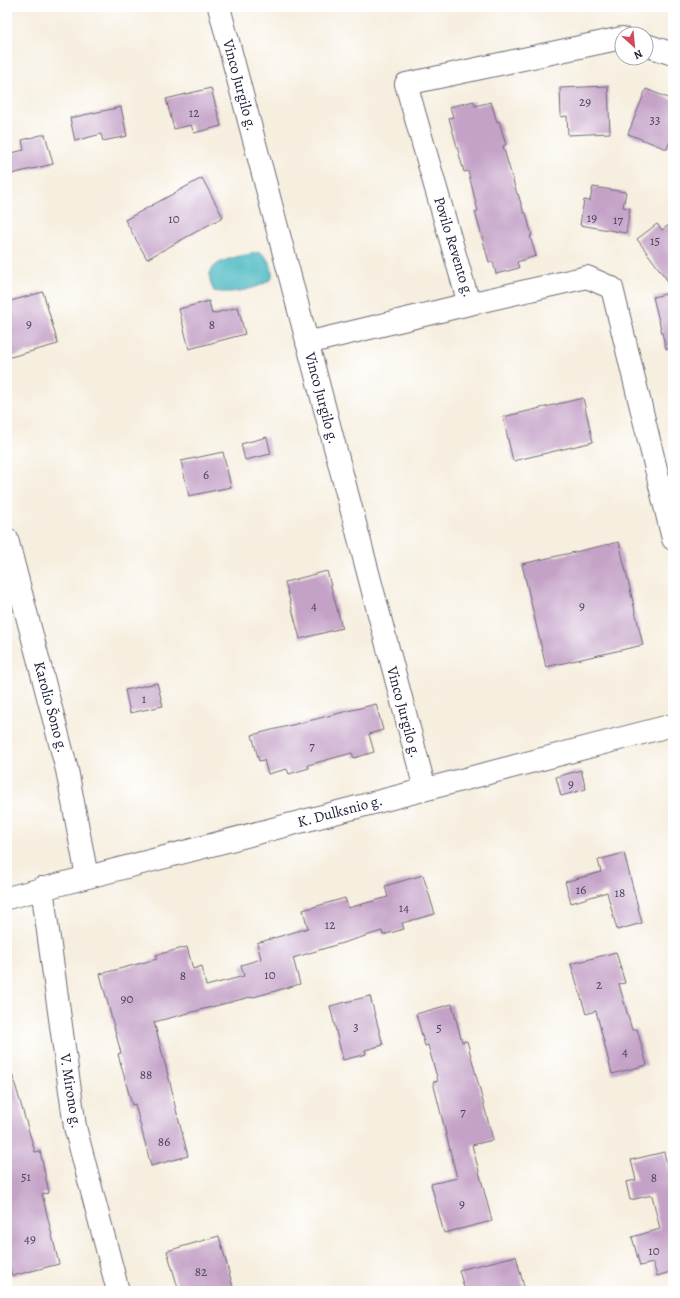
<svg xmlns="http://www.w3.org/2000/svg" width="680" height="1298" viewBox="0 0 680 1298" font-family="Alegreya,serif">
  <rect width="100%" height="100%" fill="#fff"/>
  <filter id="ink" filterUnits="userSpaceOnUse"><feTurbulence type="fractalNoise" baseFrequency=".025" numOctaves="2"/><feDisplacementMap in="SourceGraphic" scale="8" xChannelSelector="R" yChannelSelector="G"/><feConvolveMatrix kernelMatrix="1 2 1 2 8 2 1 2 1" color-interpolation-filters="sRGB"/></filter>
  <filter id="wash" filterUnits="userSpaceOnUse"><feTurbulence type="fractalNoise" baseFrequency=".012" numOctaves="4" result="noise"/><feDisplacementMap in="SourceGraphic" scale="16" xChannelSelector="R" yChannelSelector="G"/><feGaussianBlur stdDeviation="0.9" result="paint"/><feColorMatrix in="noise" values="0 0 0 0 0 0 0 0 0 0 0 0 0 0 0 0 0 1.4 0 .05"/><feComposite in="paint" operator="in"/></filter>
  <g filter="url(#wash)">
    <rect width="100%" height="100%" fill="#f6eede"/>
    <!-- water -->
    <path fill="#49b8c1" stroke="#366d7e" d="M 254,253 C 256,253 258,252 260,253 C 269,256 273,271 272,278 C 261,289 229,295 214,291 C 197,261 233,258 254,253 Z"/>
    <g id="blocks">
      <!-- building -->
      <g fill="#c4a2c7">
        <polygon points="608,86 610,133 568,135 567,116 561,117 560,88"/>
        <polygon points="211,88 221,126 194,133 191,125 174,129 166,99"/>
        <polygon points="646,89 673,100 673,133 667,149 628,134"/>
        <polygon points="474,101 475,106 491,102 497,122 499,121 506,145 503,146 517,194 518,194 524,213 526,213 532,236 530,236 536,256 517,262 519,268 496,274 493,262 489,262 475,212 478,211 468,171 464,172 449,118 453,117 450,107"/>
        <polygon points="121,107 127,136 103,141 101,134 75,141 70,118"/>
        <polygon points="45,134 53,164 7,175 7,154 24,150 22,140"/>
        <polygon points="202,178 223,217 147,259 125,220"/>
        <polygon points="593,187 626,192 623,207 630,208 626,233 580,225 584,200 590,201"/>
        <polygon points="673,222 673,288 637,239 657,224 662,230"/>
        <polygon points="43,292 58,344 7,358 7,302"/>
        <polygon points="673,292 673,349 666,349 653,297"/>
        <polygon points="209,301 212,314 238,307 245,334 189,349 179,309"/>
        <polygon points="583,398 593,442 513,461 503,417"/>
        <polygon points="267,437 271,454 245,460 241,444"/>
        <polygon points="223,452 231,487 189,496 181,461"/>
        <polygon points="619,542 643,645 546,667 522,564"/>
        <polygon points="327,571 342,628 300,639 285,582"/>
        <polygon points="157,683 163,706 130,713 125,690"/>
        <polygon points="376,704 383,730 369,734 374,752 354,758 352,753 308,765 309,768 289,774 287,769 268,774 264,760 259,761 252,735"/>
        <polygon points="581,770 586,789 561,796 556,777"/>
        <polygon points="624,853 642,923 617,930 607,892 571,903 565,882 601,872 598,860"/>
        <polygon points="423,875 435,914 402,923 404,929 383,935 382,931 293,958 300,984 250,998 250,997 154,1022 173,1094 172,1094 188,1156 151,1166 135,1104 132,1105 118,1054 121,1053 100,974 157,959 156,955 187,947 193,969 202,966 206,986 244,976 241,965 261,959 257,943 308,928 303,910 345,898 348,908 388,897 385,886"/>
        <polygon points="616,952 625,983 619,984 632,1030 637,1029 647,1065 612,1074 596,1011 586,1014 571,964"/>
        <polygon points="370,996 383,1045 365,1050 366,1054 343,1060 330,1006"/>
        <polygon points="452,1004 462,1042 467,1041 493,1140 472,1145 492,1221 444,1233 431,1184 457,1178 433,1082 438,1081 428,1045 425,1046 416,1014"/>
        <polygon points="7,1074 12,1074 35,1152 40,1151 49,1193 42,1194 59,1264 12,1276 7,1254"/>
        <polygon points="664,1152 669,1174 673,1173 673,1271 657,1276 653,1263 640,1266 632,1237 660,1229 652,1195 630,1200 626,1182 636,1180 631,1160"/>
        <polygon points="219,1236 234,1291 179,1291 167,1251"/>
        <polygon points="516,1256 525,1291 465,1291 459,1270"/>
      </g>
    </g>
  </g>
  <g filter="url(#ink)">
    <use href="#blocks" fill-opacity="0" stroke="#6c6974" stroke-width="1"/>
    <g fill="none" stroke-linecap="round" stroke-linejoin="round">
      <defs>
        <g id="street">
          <polyline points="219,7 425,789"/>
          <polyline points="622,38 406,84 469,304 587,277 612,288 673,539"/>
          <polyline points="646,45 673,54"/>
          <polyline points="307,343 469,304"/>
          <polyline points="7,539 67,770 87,877"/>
          <polyline points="42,888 75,1127 118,1291"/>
          <polyline points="7,898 673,725"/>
        </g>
      </defs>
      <!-- street casing -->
      <use href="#street" stroke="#6c6974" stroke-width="24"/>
      <!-- street -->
      <use href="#street" stroke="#fff" stroke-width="22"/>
    </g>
  </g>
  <g text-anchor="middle" stroke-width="4" stroke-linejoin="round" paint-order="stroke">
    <!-- number labels -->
    <g font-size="13" fill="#4a425e">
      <text x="585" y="106">29</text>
      <text x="194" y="117">12</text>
      <text x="655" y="124">33</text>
      <text x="592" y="222">19</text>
      <text x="174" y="223">10</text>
      <text x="618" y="224">17</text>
      <text x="655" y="245">15</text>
      <text x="29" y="328">9</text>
      <text x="212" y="329">8</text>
      <text x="206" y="479">6</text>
      <text x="314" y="610">4</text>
      <text x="582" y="610">9</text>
      <text x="144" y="703">1</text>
      <text x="312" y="750">7</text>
      <text x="571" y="788">9</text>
      <text x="581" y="894">16</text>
      <text x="620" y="897">18</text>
      <text x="404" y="912">14</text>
      <text x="330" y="929">12</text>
      <text x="270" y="979">10</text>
      <text x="183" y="980">8</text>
      <text x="599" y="989">2</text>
      <text x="127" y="1003">90</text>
      <text x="356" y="1031">3</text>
      <text x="439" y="1032">5</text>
      <text x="625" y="1056">4</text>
      <text x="146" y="1079">88</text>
      <text x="463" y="1116">7</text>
      <text x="164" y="1146">86</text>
      <text x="26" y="1181">51</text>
      <text x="654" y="1182">8</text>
      <text x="462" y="1208">9</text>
      <text x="30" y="1243">49</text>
      <text x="654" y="1255">10</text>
      <text x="201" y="1276">82</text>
    </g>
    <!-- street labels -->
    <g font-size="15" fill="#22223b" stroke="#fff">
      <text transform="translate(240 85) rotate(75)" y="5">Vinco Jurgilo g.</text>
      <text transform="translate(454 247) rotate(73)" y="5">Povilo Revento g.</text>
      <text transform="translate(322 398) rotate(75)" y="5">Vinco Jurgilo g.</text>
      <text transform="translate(51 707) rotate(75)" y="5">Karolio Šono g.</text>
      <text transform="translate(404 712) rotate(75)" y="5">Vinco Jurgilo g.</text>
      <text transform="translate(340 811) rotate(-15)" y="5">K. Dulksnio g.</text>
      <text transform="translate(71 1091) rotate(81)" y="5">V. Mirono g.</text>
    </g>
  </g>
  <!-- margin -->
  <rect width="680" height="1298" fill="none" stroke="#fff" stroke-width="24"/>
  <!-- north arrow -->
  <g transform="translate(634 46) rotate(153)"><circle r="19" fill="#ffffff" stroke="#a7a7b1"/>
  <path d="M0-3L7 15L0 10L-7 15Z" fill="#d1495b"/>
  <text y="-6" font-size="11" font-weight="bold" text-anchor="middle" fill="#22223b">N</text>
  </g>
</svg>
